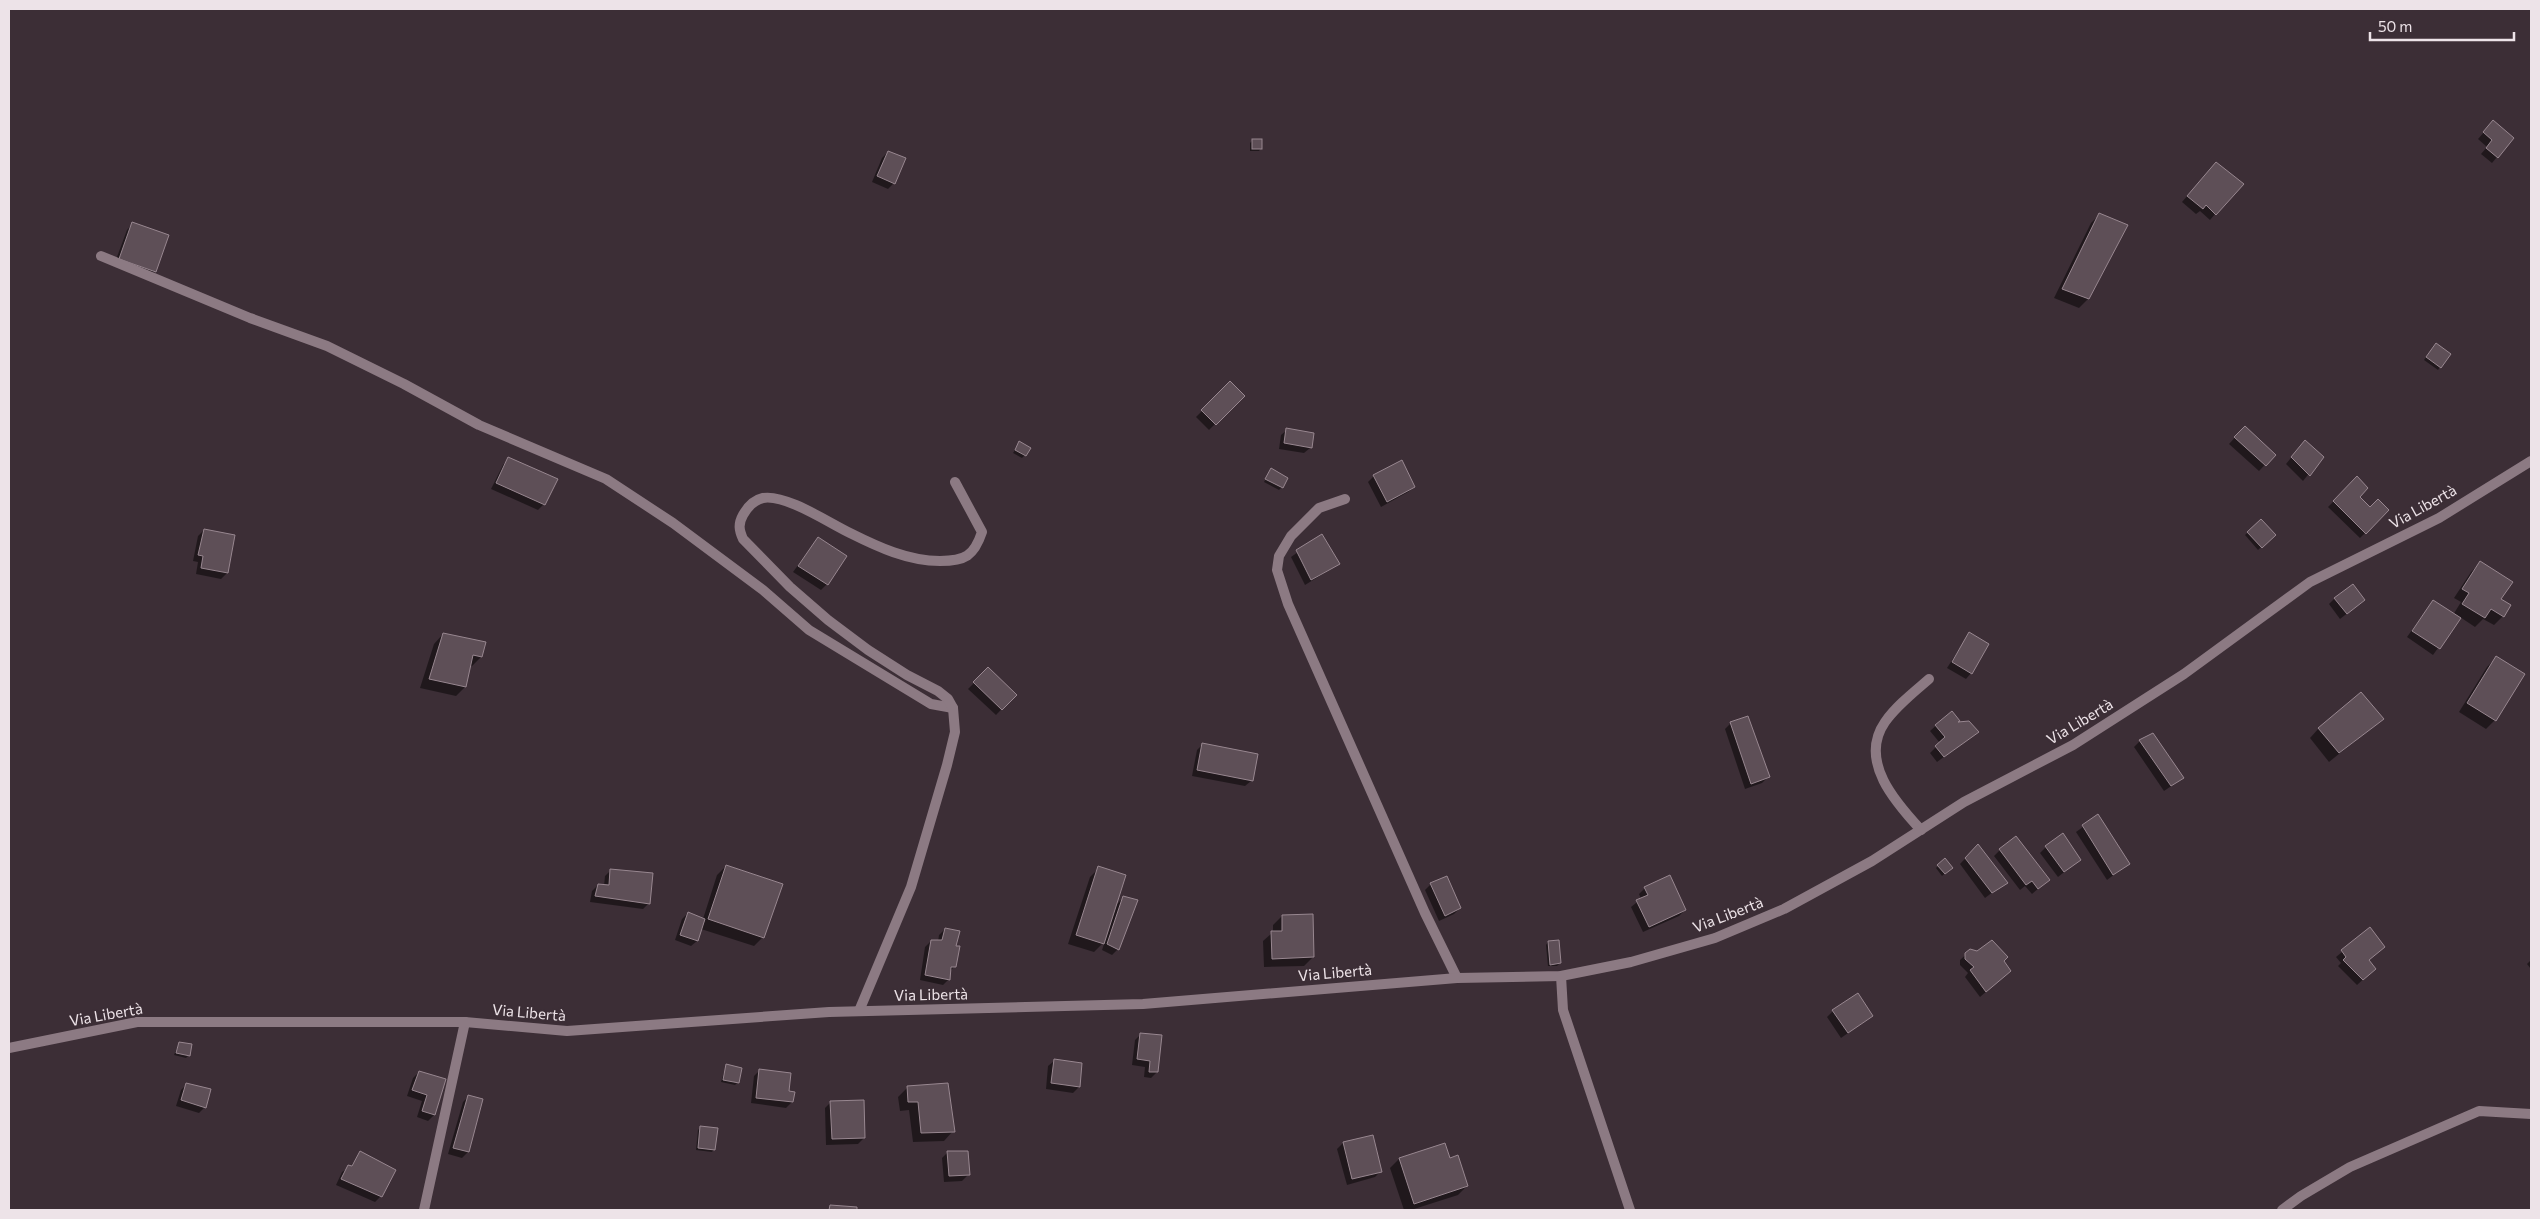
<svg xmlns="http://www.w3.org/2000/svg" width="2540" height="1219" viewBox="0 0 2540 1219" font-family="Commissioner,sans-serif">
  <rect width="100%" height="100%" fill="#3c2e36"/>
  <!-- shadow -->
  <g fill="#0007">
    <polygon points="2493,122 2497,157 2492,163 2481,154 2487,147 2478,139"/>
    <polygon points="1253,140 1261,148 1259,151 1250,151 1250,143"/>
    <polygon points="888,152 894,183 888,189 872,182 882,158"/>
    <polygon points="2216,163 2215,214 2210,220 2200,211 2196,214 2182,202"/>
    <polygon points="2100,214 2127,226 2088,299 2079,308 2054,298 2091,223"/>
    <polygon points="132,224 155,271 149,277 114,265 127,230"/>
    <polygon points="2434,347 2440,367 2438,370 2424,360"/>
    <polygon points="1230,383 1243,396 1209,430 1196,417"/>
    <polygon points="1287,430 1310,448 1304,453 1279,449 1281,435"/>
    <polygon points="2239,433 2274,455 2259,471 2229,444"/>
    <polygon points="1020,443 1025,455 1022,458 1013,453"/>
    <polygon points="2299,448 2322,457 2303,481 2286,464"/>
    <polygon points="509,459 544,504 538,510 491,489 503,465"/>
    <polygon points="1271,470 1282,487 1279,490 1264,482"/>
    <polygon points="1374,476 1414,487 1408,492 1381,507 1368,482"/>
    <polygon points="2357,478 2358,497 2370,509 2388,510 2360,538 2328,507"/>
    <polygon points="2261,521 2274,535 2258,550 2245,535"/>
    <polygon points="204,530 234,536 227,573 221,579 196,574 198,562 193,561 198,536"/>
    <polygon points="1322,535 1339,564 1305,585 1291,557"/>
    <polygon points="818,538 827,584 821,590 793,572"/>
    <polygon points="2480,563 2500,600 2509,606 2503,616 2494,625 2483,619 2475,627 2460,617 2433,655 2407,637 2433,601 2453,615 2461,602 2454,598 2471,572"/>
    <polygon points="2335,598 2364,600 2340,619 2329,604"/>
    <polygon points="443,634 481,657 472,666 470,665 465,687 456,696 420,688 434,644"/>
    <polygon points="1969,634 1971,673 1966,679 1947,668"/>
    <polygon points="2496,658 2495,720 2486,729 2459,712 2487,667"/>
    <polygon points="988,669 1015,695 996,715 968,689"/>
    <polygon points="1951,712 1960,723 1977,732 1937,762 1930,753 1940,743 1930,731"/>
    <polygon points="1748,718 1768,777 1762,783 1745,789 1725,729 1730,724"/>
    <polygon points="2382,719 2329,762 2310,738 2319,728"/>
    <polygon points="2140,741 2183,778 2164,791 2134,747"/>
    <polygon points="1203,744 1251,781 1245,786 1192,776 1197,750"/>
    <polygon points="2098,816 2128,864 2107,880 2076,832"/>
    <polygon points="1978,845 2006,882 1985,898 1960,864"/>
    <polygon points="2046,847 2079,860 2058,877 2040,853"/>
    <polygon points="2000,850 2048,880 2032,894 2025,886 2020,890 1994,856"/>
    <polygon points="726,866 763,937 754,946 701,929 697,941 691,946 675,940 682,919 688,913 703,919 717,875"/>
    <polygon points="1938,866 1951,868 1942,876 1936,868"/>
    <polygon points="1099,868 1115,906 1124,897 1136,901 1118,949 1112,955 1102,950 1105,941 1094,952 1068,944 1090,877"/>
    <polygon points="611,870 649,903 643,909 590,902 592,891 598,885 604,886 605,876"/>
    <polygon points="1431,884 1460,908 1454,914 1439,921 1425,890"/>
    <polygon points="1645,888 1685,910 1679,916 1643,932 1631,907 1641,899 1639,894"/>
    <polygon points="1282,916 1313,957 1304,966 1264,967 1263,941 1273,932 1273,925"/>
    <polygon points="945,929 954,947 955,966 949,972 949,979 943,985 920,980 925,947 931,941 938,942 939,935"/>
    <polygon points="2370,929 2369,974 2357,985 2338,966 2341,963 2336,957"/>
    <polygon points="1548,942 1560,963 1557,966 1548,966 1546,945"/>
    <polygon points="1971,950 2002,961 2010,971 1980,997 1965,977 1968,973 1960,965 1960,960"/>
    <polygon points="2531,960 2531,969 2527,964"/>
    <polygon points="1833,1011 1872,1016 1841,1038 1827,1017"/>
    <polygon points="1141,1034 1157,1072 1151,1078 1144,1077 1145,1067 1132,1065 1135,1040"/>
    <polygon points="179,1043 189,1055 186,1058 174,1055"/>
    <polygon points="1054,1061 1081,1064 1079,1087 1073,1093 1046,1089 1048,1066"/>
    <polygon points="726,1066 737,1083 735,1085 721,1082"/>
    <polygon points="760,1070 788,1092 792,1102 786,1108 751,1103 754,1076"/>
    <polygon points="419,1072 444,1080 434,1115 428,1121 417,1117 422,1101 407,1096 413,1078"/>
    <polygon points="187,1084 205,1107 199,1113 176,1106 181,1090"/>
    <polygon points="907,1088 953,1131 944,1141 913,1142 909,1110 900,1111 898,1097"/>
    <polygon points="469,1096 468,1152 462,1158 448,1154 463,1102"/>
    <polygon points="831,1102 864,1138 858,1144 826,1145 825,1108"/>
    <polygon points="701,1127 714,1149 712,1152 696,1150 698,1130"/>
    <polygon points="1372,1136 1381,1171 1375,1177 1347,1185 1337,1149 1343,1143"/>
    <polygon points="361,1152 381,1196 375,1202 336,1185 342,1172 350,1167"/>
    <polygon points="948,1152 968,1175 962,1181 944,1182 942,1158"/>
    <polygon points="1399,1159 1449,1159 1467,1186 1458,1195 1411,1210 1404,1210 1390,1168"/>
  </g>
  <!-- building -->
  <g fill="#5e4f57" stroke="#988790">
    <polygon points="2493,120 2514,138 2498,158 2486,148 2492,140 2483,132"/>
    <rect x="1252" y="139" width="10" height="10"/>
    <polygon points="888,151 906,158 895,184 877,176"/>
    <polygon points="2216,162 2244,184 2216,215 2206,205 2203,209 2187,196"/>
    <polygon points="2099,213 2128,225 2089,299 2062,289"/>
    <polygon points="132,222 169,235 156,272 119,259"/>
    <polygon points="2436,343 2451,354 2441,368 2426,357"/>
    <polygon points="1230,381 1245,396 1216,425 1201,410"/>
    <polygon points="2245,426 2276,455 2266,466 2234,437"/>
    <polygon points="1286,428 1314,433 1312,448 1284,443"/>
    <polygon points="2305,440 2324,457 2310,476 2291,457"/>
    <polygon points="1019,441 1031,448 1026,456 1015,450"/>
    <polygon points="508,457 558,479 545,505 496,483"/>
    <polygon points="1402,460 1415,487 1387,502 1373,475"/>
    <polygon points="1271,468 1288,478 1283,488 1265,479"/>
    <polygon points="2357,476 2368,488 2360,497 2370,507 2378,499 2389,510 2366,534 2333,501"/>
    <polygon points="2261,519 2276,535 2262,548 2247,532"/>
    <polygon points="204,529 235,535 228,573 201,568 203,556 198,555"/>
    <polygon points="1322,534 1340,564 1311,580 1296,550"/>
    <polygon points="818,537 847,556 828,585 798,566"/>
    <polygon points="2480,561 2513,582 2501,599 2511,605 2504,617 2491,609 2485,618 2462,604 2469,593 2462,589"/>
    <polygon points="2353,584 2365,600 2347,614 2334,598"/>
    <polygon points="2433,600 2461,618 2440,649 2412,631"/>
    <polygon points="1969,632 1989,644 1972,674 1952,662"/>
    <polygon points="443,633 486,642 482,657 473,655 466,687 429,679"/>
    <polygon points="2496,656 2525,674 2496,721 2467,703"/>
    <polygon points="988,667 1017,695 1002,710 973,682"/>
    <polygon points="2361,692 2384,719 2339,753 2318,728"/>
    <polygon points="1952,711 1960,721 1958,722 1969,721 1979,732 1944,757 1935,746 1945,737 1935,725"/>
    <polygon points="1748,716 1770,777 1751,784 1730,722"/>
    <polygon points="2153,733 2184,778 2171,786 2139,740"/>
    <polygon points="1202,743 1258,754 1253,781 1197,770"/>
    <polygon points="2098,814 2130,864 2113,875 2082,825"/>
    <polygon points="2063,833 2081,860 2064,872 2045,846"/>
    <polygon points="2016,836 2050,880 2038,889 2032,881 2026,885 1999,849"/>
    <polygon points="1978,844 2008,883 1992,893 1965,858"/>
    <polygon points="1945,858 1953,868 1945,874 1937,865"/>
    <polygon points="726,865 783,884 764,938 708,919"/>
    <polygon points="1098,866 1126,875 1104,944 1076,935"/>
    <polygon points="610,869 653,873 650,904 595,896 598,884 609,885"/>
    <polygon points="1670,875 1686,910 1649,927 1636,900 1648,895 1644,887"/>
    <polygon points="1447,876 1461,908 1445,916 1430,883"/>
    <polygon points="1123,896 1138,900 1119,950 1107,944"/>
    <polygon points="688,912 705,919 698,941 680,935"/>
    <polygon points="1313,914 1314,957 1272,959 1271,931 1282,931 1282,915"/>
    <polygon points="2370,927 2385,947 2369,960 2376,969 2363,980 2343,960 2346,957 2341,950"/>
    <polygon points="945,928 960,931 956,946 960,946 956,967 951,967 950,980 925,975 931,940 942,940"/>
    <polygon points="1559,940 1561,963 1550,965 1548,941"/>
    <polygon points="1992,940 2008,957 2004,961 2011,971 1986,992 1970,970 1974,967 1965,959 1965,953 1970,949 1977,951"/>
    <polygon points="1858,993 1873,1016 1848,1033 1832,1010"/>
    <polygon points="1140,1033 1162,1035 1158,1072 1149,1072 1150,1061 1137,1059"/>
    <polygon points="179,1042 192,1044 190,1056 176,1053"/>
    <polygon points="1054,1059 1082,1063 1080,1087 1051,1083"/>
    <polygon points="726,1064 742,1068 739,1083 723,1080"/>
    <polygon points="759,1069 791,1073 789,1091 795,1092 793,1102 756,1098"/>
    <polygon points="419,1071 446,1079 435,1115 422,1111 427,1095 412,1090"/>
    <polygon points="186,1083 211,1089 206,1108 181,1100"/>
    <polygon points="948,1083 955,1132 921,1133 918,1102 908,1102 907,1086"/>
    <polygon points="468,1095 483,1099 469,1152 453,1148"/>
    <polygon points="864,1100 865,1138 832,1139 830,1101"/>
    <polygon points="700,1126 718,1128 715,1150 698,1148"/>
    <polygon points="1373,1135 1382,1172 1352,1179 1343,1142"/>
    <polygon points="1445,1143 1450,1158 1458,1155 1468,1186 1414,1204 1399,1158"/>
    <polygon points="360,1151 396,1170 382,1197 341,1179 348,1165 352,1166"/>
    <polygon points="947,1151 968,1151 970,1175 949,1176"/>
    <polygon points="830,1205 857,1207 857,1210 829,1210"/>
  </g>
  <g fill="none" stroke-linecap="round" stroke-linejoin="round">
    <!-- service -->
    <g stroke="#8c7a83" stroke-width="10">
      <polyline points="101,256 250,318 327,346 404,384 479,425 606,479 673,523 763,590 809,630 931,704 953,708"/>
      <polyline points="1345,499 1319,508 1291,536 1279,556 1277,570 1288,604 1425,913 1457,978"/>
      <polyline points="1561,976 1563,1010 1630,1210"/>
      <path d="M 859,1011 L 911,887 L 947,765 L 955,732 L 953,708 L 948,699 L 938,691 L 907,675 L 868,650 L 828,620 L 790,587 L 743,539 C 739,530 738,524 743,515 C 747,508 754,500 763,498 C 786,494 829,523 850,533 C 878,547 908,561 940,561 C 965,561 974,556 982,532 L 955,482"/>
      <polyline points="424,1210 465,1022"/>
      <polyline points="2282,1210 2301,1196 2350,1167 2479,1111 2531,1114"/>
    </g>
    <!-- minor -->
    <g stroke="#8c7a83" stroke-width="10">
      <path d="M 1921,830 C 1896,803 1858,761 1885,722 C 1896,706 1914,692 1929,679"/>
      <polyline points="9,1048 137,1022 465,1022 567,1031 829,1012 1143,1004 1457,978 1561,976 1631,962 1715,938 1784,909 1872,861 1964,802 2073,745 2184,674 2310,582 2439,518 2531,461"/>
    </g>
  </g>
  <g text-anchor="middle" stroke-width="4" stroke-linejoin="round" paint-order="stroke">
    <!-- street labels -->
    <g font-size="15" fill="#ede3e8" stroke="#3c2e36">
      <text transform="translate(2423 507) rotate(-29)" y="5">Via Libertà</text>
      <text transform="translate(2080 722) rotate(-31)" y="5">Via Libertà</text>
      <text transform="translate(1728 915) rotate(-21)" y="5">Via Libertà</text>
      <text transform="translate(1335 973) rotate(-5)" y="5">Via Libertà</text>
      <text transform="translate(931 995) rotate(-1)" y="5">Via Libertà</text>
      <text transform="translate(529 1013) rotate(5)" y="5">Via Libertà</text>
      <text transform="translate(106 1015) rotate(-10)" y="5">Via Libertà</text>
    </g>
  </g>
  <!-- border -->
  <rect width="2540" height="1219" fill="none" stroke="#ede3e8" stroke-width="20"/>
  <!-- scale -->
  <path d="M2370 32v8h144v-8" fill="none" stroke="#ede3e8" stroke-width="2.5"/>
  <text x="2378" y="32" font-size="15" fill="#ede3e8" stroke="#3c2e36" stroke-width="4" paint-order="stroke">50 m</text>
</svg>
